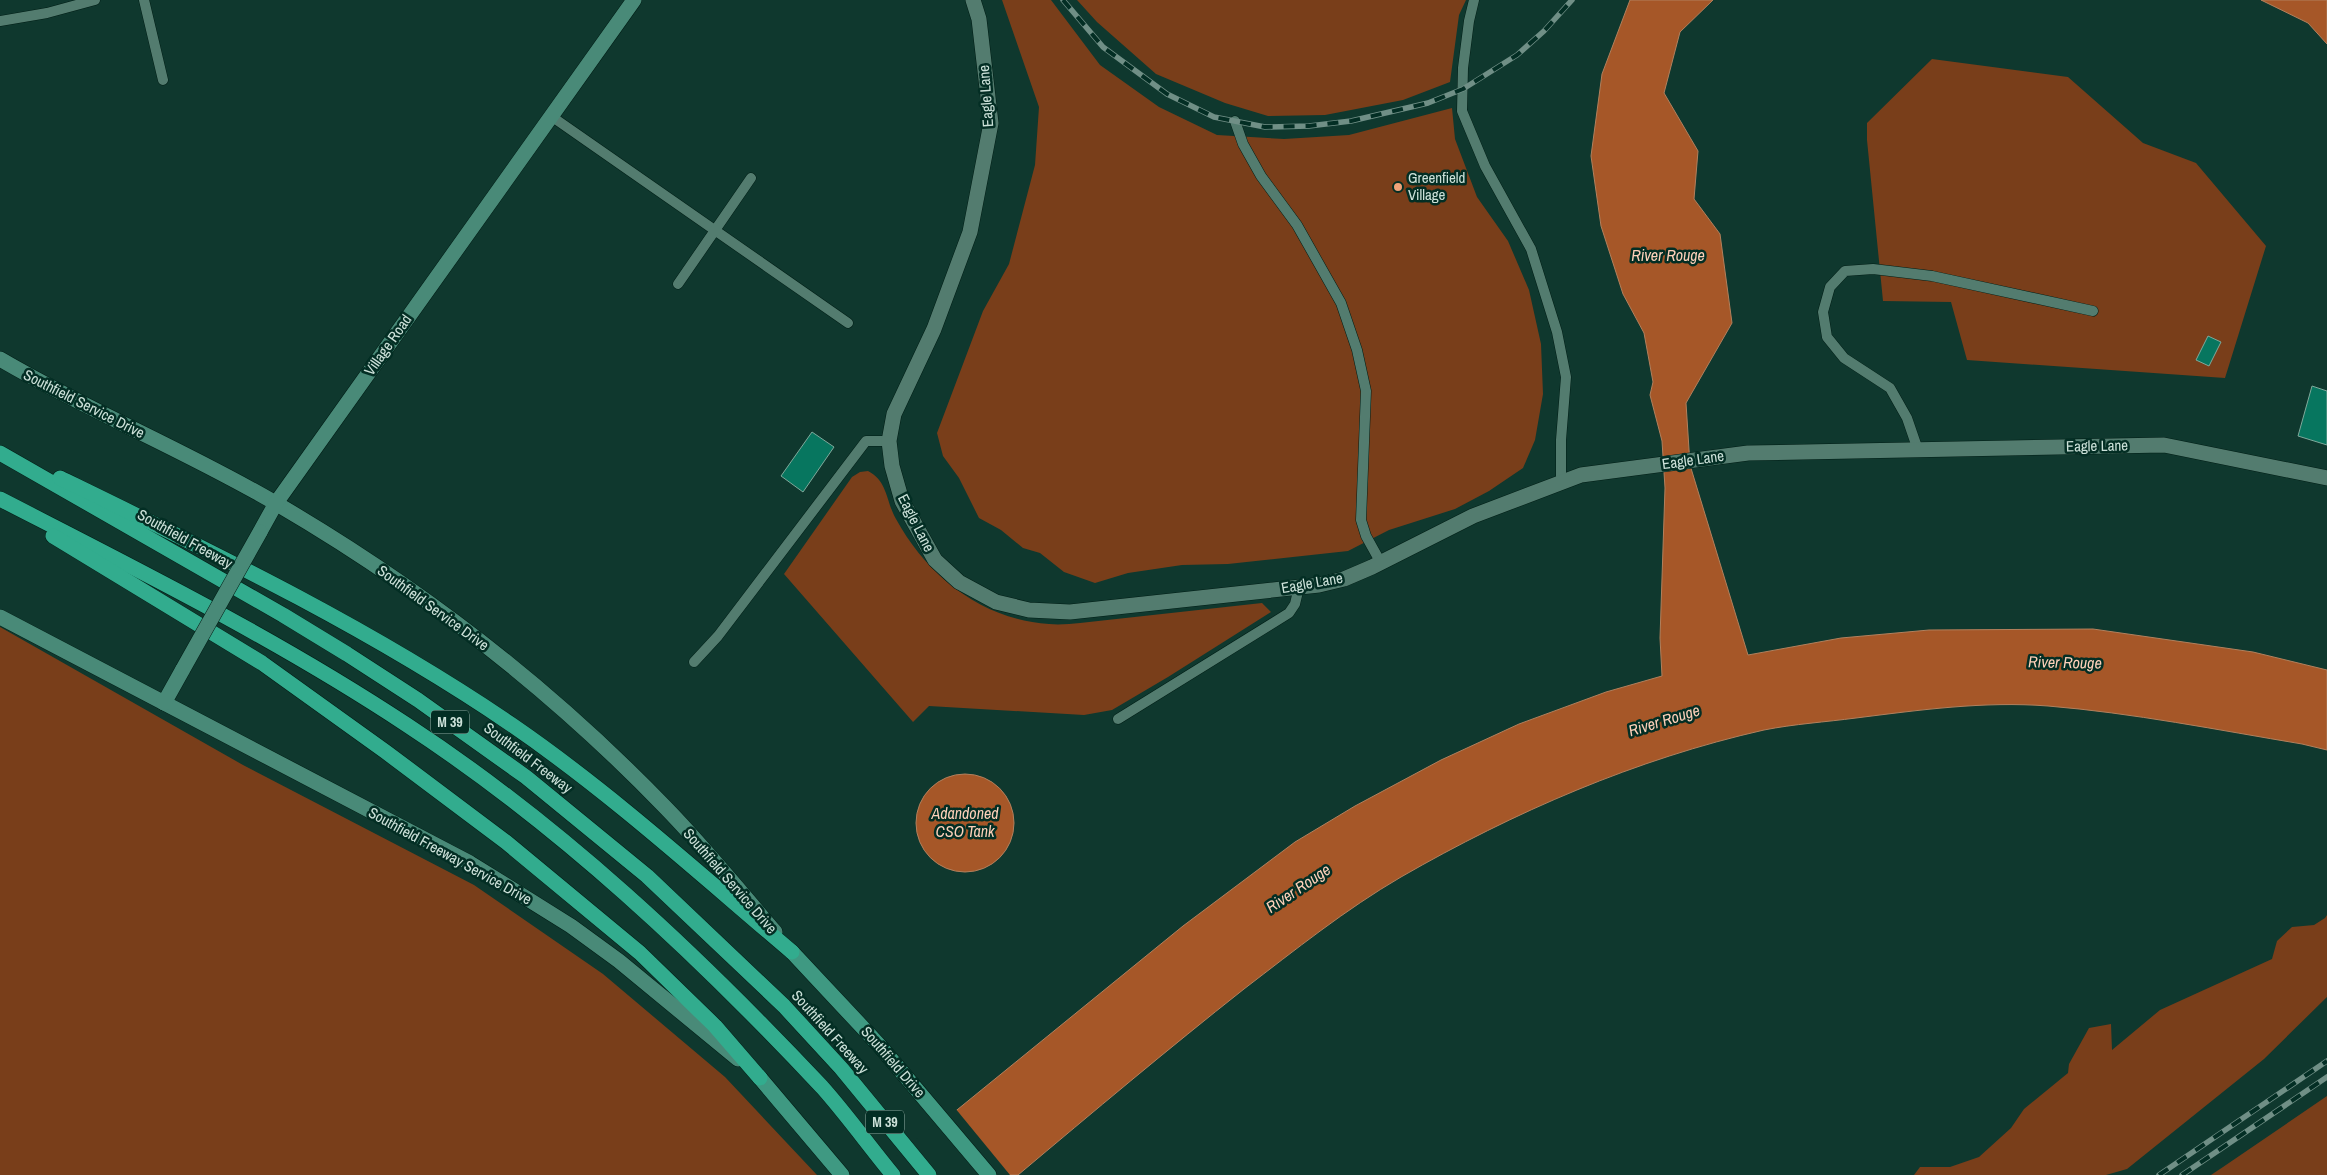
<svg xmlns="http://www.w3.org/2000/svg" width="2327" height="1175" viewBox="0 0 2327 1175" font-family="'Archivo Narrow',sans-serif">
  <rect width="100%" height="100%" fill="#0f382e"/>
  <!-- green -->
  <g fill="#793e1a">
    <polygon points="1002,0 1051,0 1100,65 1159,107 1217,135 1284,139 1349,135 1452,108 1455,139 1477,197 1508,241 1529,290 1541,344 1543,394 1535,440 1523,468 1489,491 1455,509 1389,530 1348,551 1228,564 1182,565 1128,573 1095,583 1064,572 1040,553 1023,548 1001,530 979,518 959,478 943,456 937,433 983,311 1009,264 1035,165 1039,107"/>
    <polygon points="1077,0 1466,0 1459,15 1450,82 1403,100 1325,115 1268,116 1225,103 1156,74 1097,22"/>
    <polygon points="1932,59 2068,77 2143,143 2196,163 2266,246 2225,378 1967,360 1951,302 1883,301 1867,140 1867,123"/>
    <path d="M 868,471 C 888,481 886,502 896,519 C 927,576 983,620 1049,624 C 1059,625 1070,624 1080,623 L 1262,603 L 1271,612 L 1168,677 L 1112,710 L 1084,715 L 929,706 L 913,722 L 784,574 L 852,477 L 860,472 Z"/>
    <polygon points="0,627 243,765 474,885 603,974 725,1077 817,1175 0,1175"/>
    <polygon points="2327,915 2327,997 2264,1059 2127,1169 2106,1175 1914,1175 1920,1167 1950,1167 1979,1157 2011,1128 2024,1109 2068,1073 2069,1064 2089,1028 2111,1024 2112,1050 2160,1010 2272,959 2277,941 2292,927 2314,925 2325,918"/>
    <polygon points="2327,1096 2327,1175 2211,1175 2223,1167"/>
  </g>
  <!-- water -->
  <g fill="#a65728" stroke="#b1805d">
    <path d="M 1630,0 L 1713,0 L 1680,32 L 1664,93 L 1698,151 L 1694,199 L 1720,234 L 1732,323 L 1686,403 L 1690,465 L 1748,655 L 1841,638 L 1929,630 L 2093,629 L 2253,652 L 2327,670 L 2327,750 L 2302,744 C 2218,730 2133,713 2048,706 C 1984,701 1920,710 1856,718 C 1826,722 1794,724 1764,730 C 1636,759 1514,812 1401,877 C 1346,909 1295,950 1244,989 C 1168,1049 1093,1112 1018,1175 L 877,1175 L 1183,926 L 1295,842 L 1355,806 L 1441,760 L 1519,724 L 1606,692 L 1662,676 L 1660,638 L 1665,488 L 1662,441 L 1650,395 L 1653,382 L 1644,333 L 1623,294 L 1601,226 L 1591,156 L 1602,74 Z"/>
    <polygon points="2261,0 2327,0 2327,44 2308,23"/>
    <circle cx="965" cy="823" r="49"/>
  </g>
  <!-- pier -->
  <polygon fill="#0f382e" points="955,1108 1010,1175 874,1175 875,1173"/>
  <!-- building -->
  <g fill="#07765f" stroke="#7fa99b">
    <polygon points="2208,336 2221,342 2209,366 2196,360"/>
    <polygon points="2312,386 2327,391 2327,445 2298,436"/>
    <polygon points="812,432 834,447 803,492 781,476"/>
  </g>
  <g fill="none" stroke-linecap="round" stroke-linejoin="round">
    <defs>
      <g id="lane">
        <polyline points="144,0 163,80"/>
        <polyline points="1474,0 1469,21 1463,68 1462,111 1485,166 1531,249 1557,332 1566,377 1561,440 1561,481"/>
        <polyline points="0,21 47,13 95,0"/>
        <polyline points="551,116 848,323"/>
        <polyline points="1235,121 1243,144 1261,176 1297,225 1341,303 1357,350 1366,391 1361,520 1366,536 1381,563"/>
        <polyline points="678,284 751,178"/>
        <polyline points="1918,450 1907,418 1890,388 1844,358 1827,337 1823,312 1830,287 1845,271 1873,269 1932,276 2093,311"/>
        <polyline points="694,662 718,636 866,441 889,441"/>
        <polyline points="1118,719 1289,613 1295,604 1299,587"/>
      </g>
      <polyline id="street" points="973,0 979,19 991,123 970,232 934,329 894,414 889,441 892,466 902,501 935,560 959,582 996,602 1029,610 1070,612 1319,585 1344,579 1372,567 1473,516 1581,475 1748,453 2164,445 2327,478"/>
      <g id="secondary">
        <path d="M 0,359 C 90,412 187,451 277,504 C 419,587 551,689 665,807 C 704,847 739,890 775,932"/>
        <polyline points="260,532 276,503 634,0"/>
        <polyline points="0,617 470,863 571,926 619,961 738,1059"/>
        <polyline points="164,703 183,669"/>
      </g>
      <g id="primary">
        <polyline points="792,952 879,1045 989,1175"/>
        <polyline points="760,1078 842,1175"/>
      </g>
      <g id="highway">
        <polyline points="0,453 283,615 347,654 418,700 526,777 647,876 784,1006 841,1068 929,1175"/>
        <path d="M 60,478 C 214,553 370,628 512,725 C 611,793 701,875 792,952"/>
        <path d="M 0,499 C 138,570 277,639 407,725 C 561,826 696,953 822,1087 C 847,1115 869,1146 893,1175"/>
        <polyline points="53,536 262,663 386,752 506,842 640,953 715,1026 760,1078"/>
      </g>
    </defs>
    <!-- lane casing -->
    <use href="#lane" stroke="#011e16" stroke-width="11"/>
    <!-- street casing -->
    <use href="#street" stroke="#011e16" stroke-width="16"/>
    <!-- secondary casing -->
    <use href="#secondary" stroke="#011e16" stroke-width="16"/>
    <!-- primary casing -->
    <use href="#primary" stroke="#011e16" stroke-width="16"/>
    <!-- highway casing -->
    <use href="#highway" stroke="#011e16" stroke-width="16"/>
    <!-- lane -->
    <use href="#lane" stroke="#537c6f" stroke-width="10"/>
    <!-- street -->
    <use href="#street" stroke="#537c6f" stroke-width="15"/>
    <!-- secondary -->
    <use href="#secondary" stroke="#498a78" stroke-width="15"/>
    <!-- primary -->
    <use href="#primary" stroke="#3f9982" stroke-width="15"/>
    <!-- highway -->
    <use href="#highway" stroke="#32ac8e" stroke-width="15"/>
    <defs>
      <g id="rail">
        <polyline points="1063,0 1103,47 1167,94 1214,117 1265,127 1309,126 1351,121 1428,103 1463,89 1517,55 1544,31 1572,0"/>
        <polyline points="2159,1175 2327,1061"/>
        <polyline points="2182,1175 2327,1077"/>
      </g>
    </defs>
    <!-- rail casing -->
    <use href="#rail" stroke="#708f86" stroke-width="5.5"/>
    <!-- rail -->
    <use href="#rail" stroke="#032e24" stroke-width="4" stroke-dasharray="11" stroke-linecap="butt"/>
    <defs>
      <polyline id="secondary-bridge" points="183,669 260,532"/>
    </defs>
    <!-- secondary-bridge casing -->
    <use href="#secondary-bridge" stroke="#011e16" stroke-width="16" stroke-linecap="butt"/>
    <!-- secondary-bridge -->
    <use href="#secondary-bridge" stroke="#498a78" stroke-width="15"/>
  </g>
  <!-- markers -->
  <circle fill="#f0a279" stroke="#032e24" stroke-width="2" cx="1398" cy="187" r="5"/>
  <g text-anchor="middle" stroke-width="5" stroke-linejoin="round" paint-order="stroke">
    <!-- shield labels -->
    <g fill="#032e24" stroke="#90aba3" stroke-width="1">
      <rect x="431" y="710.5" width="38" height="23" rx="4"/>
      <rect x="866" y="1110.5" width="38" height="23" rx="4"/>
    </g>
    <g font-size="14" font-weight="bold" fill="#cce1d9">
      <text x="450" y="727">M 39</text>
      <text x="885" y="1127">M 39</text>
    </g>
    <!-- street labels -->
    <g font-size="15" fill="#cce1d9" stroke="#032e24">
      <text transform="translate(986 96) rotate(-94)" y="5">Eagle Lane</text>
      <text transform="translate(388 345) rotate(-55)" y="5">Village Road</text>
      <text transform="translate(84 404) rotate(27)" y="5">Southfield Service Drive</text>
      <text transform="translate(2097 446) rotate(-1)" y="5">Eagle Lane</text>
      <text transform="translate(1693 460) rotate(-8)" y="5">Eagle Lane</text>
      <text transform="translate(916 523) rotate(63)" y="5">Eagle Lane</text>
      <text transform="translate(185 539) rotate(29)" y="5">Southfield Freeway</text>
      <text transform="translate(1312 583) rotate(-10)" y="5">Eagle Lane</text>
      <text transform="translate(433 608) rotate(36)" y="5">Southfield Service Drive</text>
      <text transform="translate(528 758) rotate(37)" y="5">Southfield Freeway</text>
      <text transform="translate(450 856) rotate(29)" y="5">Southfield Freeway Service Drive</text>
      <text transform="translate(730 881) rotate(49)" y="5">Southfield Service Drive</text>
      <text transform="translate(830 1032) rotate(48)" y="5">Southfield Freeway</text>
      <text transform="translate(893 1062) rotate(49)" y="5">Southfield Drive</text>
    </g>
    <!-- poi labels -->
    <g font-size="15" fill="#cce1d9" stroke="#032e24" text-anchor="start">
      <text x="1408" y="183">Greenfield<tspan x="1408" dy="17">Village</tspan></text>
    </g>
    <!-- water labels -->
    <g font-size="16" font-style="italic" fill="#fdd0b9" stroke="#032e24">
      <text x="1668" y="261">River Rouge</text>
      <text transform="translate(2065 662) rotate(1)" y="6">River Rouge</text>
      <text transform="translate(1664 720) rotate(-17)" y="6">River Rouge</text>
      <text x="965" y="819">Adandoned<tspan x="965" dy="18">CSO Tank</tspan></text>
      <text transform="translate(1298 888) rotate(-34)" y="6">River Rouge</text>
    </g>
  </g>
</svg>
